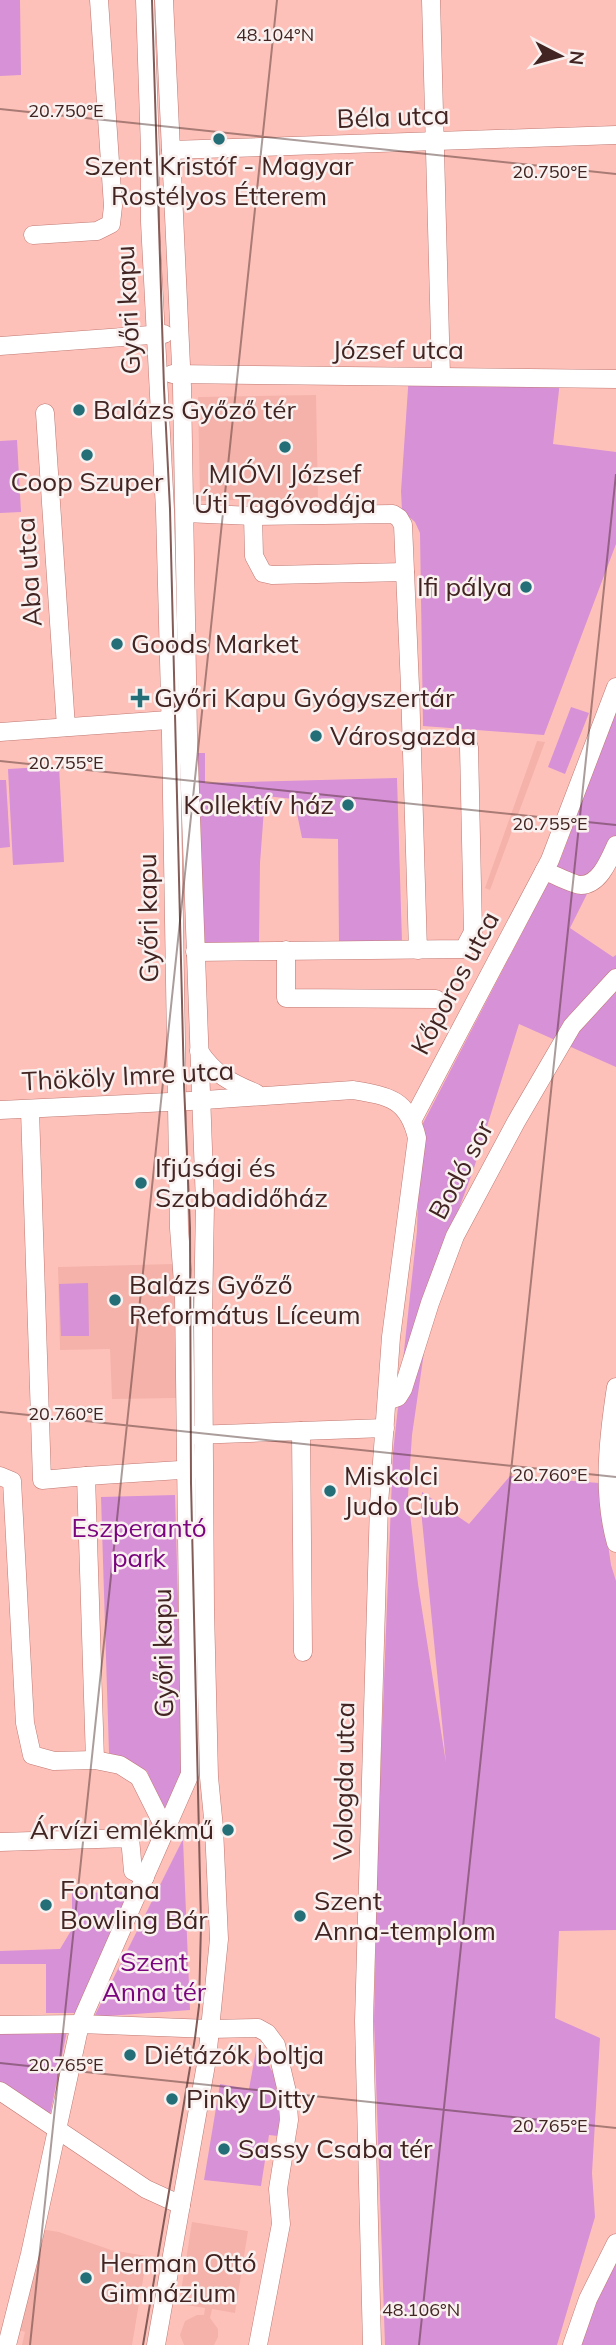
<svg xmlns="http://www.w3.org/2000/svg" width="616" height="2345" viewBox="0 0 616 2345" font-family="Mulish,sans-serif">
  <rect width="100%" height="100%" fill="#fec1ba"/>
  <!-- built -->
  <g fill="#f4b2aa">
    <polygon points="316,395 318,498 200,501 198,397"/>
    <polygon points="537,741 545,742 490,890 485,888"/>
    <polygon points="173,1264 177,1398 112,1399 110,1349 60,1350 58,1267"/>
    <polygon points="192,2222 248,2231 235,2313 212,2309 210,2318 218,2329 218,2337 214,2345 184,2345 180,2335 185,2321 197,2315 204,2315 205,2308 179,2304"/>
    <polygon points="40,2229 59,2232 111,2250 147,2256 132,2345 22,2345 25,2332 17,2329"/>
  </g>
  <!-- green -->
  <g fill="#d791d7">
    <polygon points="0,0 20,0 21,75 0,76"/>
    <polygon points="561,372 553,444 616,452 616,544 544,735 423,726 420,533 415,522 402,511 401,491 409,374"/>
    <polygon points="17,440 21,512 0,513 0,441"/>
    <polygon points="571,707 589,713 565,774 548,767"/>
    <polygon points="616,710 616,836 570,928 613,957 616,955 616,1067 519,1024 473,1171 436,1270 412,1435 408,1496 418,1584 446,1763 421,1510 422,1492 469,1524 510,1476 599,1483 611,1565 616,1581 616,1930 559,1931 555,2018 600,2038 592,2173 595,2217 557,2345 385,2345 374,2021 378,1833 393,1453 417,1231 420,1129 561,858"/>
    <polygon points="196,753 205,753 205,783 397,778 402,942 339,942 338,839 302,838 294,799 265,796 260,863 259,944 195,943"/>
    <polygon points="59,766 64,862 13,865 8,769"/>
    <polygon points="0,780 6,780 10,847 0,848"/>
    <polygon points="88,1283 89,1336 61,1336 59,1284"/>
    <polygon points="175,1495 183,1777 164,1816 147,1771 109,1753 101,1497"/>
    <polygon points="183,1839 190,2010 94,2017"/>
    <polygon points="130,1892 77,2013 46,2013 46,1964 0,1964 0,1951 60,1949 72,1929 72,1893"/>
    <polygon points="67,2031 49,2120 0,2085 0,2033"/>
    <polygon points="257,2045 275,2076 280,2116 278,2136 269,2135 261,2186 204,2180 220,2084 249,2089"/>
    <polygon points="616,2256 616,2345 576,2345"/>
  </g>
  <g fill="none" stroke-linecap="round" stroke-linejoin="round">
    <defs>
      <g id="minor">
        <polyline points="431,0 441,376"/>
        <polyline points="171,150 616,135"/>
        <polyline points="33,235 97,231 111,224 113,206 99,0"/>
        <polyline points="0,346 164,334"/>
        <polyline points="172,374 616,379"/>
        <polyline points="45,413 66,727"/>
        <polyline points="185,513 253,516 393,514 399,518 403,525 410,687 418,950"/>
        <polyline points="253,516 254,556 263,573 272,575 405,572"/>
        <polyline points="0,732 182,719"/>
        <path d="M 544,871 C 554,874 573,885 581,885 C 600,885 610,858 616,845"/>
        <polyline points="286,950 286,998 436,999"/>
        <polyline points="195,952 464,949 473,932 469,747"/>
        <path d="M 199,1051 C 214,1074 231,1083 256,1093"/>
        <path d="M 0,1110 L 190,1101 L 353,1090 C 389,1096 408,1099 417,1138 L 391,1337 L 379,1504 L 364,2021 L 372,2345"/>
        <polyline points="30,1110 42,1480 86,1476 95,1760"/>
        <polyline points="413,1119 550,860 616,687"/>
        <path d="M 616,1387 C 608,1439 602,1493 616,1543"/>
        <polyline points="387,1401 398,1397 403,1389 430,1303 455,1236 516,1122 572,1026 616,978"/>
        <polyline points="301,1431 385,1428"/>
        <polyline points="193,1435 301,1431 303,1652"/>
        <polyline points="0,1476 12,1481 25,1723 32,1755 54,1761 95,1760 120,1765 139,1777 166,1831"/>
        <polyline points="86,1476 196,1469"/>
        <polyline points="0,1842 130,1838 133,1871 145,1877"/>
        <polyline points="0,2025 80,2024 210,2029 258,2028 267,2033 276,2045 287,2092 289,2120 278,2189 281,2224 258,2345"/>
        <polyline points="0,2091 146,2189 181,2205"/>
        <polyline points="7,2345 30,2254 80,2024 190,1774 184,1297 179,1228 171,735 165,510 150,222 150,150 145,0"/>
        <polyline points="156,2345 207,2059 219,1939 214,1828 209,1777 205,1609 203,1317 205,1204 188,734 182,387 164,0"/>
        <polyline points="572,2345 588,2299 616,2243"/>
      </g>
    </defs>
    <!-- minor casing -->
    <use href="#minor" stroke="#bf7972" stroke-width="19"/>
    <!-- minor -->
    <use href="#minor" stroke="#fff" stroke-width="18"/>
    <!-- tram -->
    <polyline stroke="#835b57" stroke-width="2" points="143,2345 195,2038 199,2006 201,1924 191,1483 190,1228 184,1084 170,509 164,388 152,0"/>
  </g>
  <!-- ticks -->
  <path fill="none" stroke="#422522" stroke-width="2" stroke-opacity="0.45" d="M 0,109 L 616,174M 0,761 L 616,825M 0,1412 L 616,1477M 0,2063 L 616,2128M 30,2345 L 277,0M 419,2345 L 616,474"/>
  <!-- markers -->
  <g fill="#246e77" stroke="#f9f1f0" stroke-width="2.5">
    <circle cx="219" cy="139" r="7"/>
    <circle cx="79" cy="410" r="7"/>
    <circle cx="285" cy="447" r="7"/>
    <circle cx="87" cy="455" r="7"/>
    <circle cx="526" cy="587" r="7"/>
    <circle cx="117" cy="644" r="7"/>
    <path d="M136.5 687.5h7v7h7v7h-7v7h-7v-7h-7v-7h7z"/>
    <circle cx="316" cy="736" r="7"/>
    <circle cx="348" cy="805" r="7"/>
    <circle cx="141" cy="1183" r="7"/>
    <circle cx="115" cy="1300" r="7"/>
    <circle cx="330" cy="1491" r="7"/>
    <circle cx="228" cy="1830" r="7"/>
    <circle cx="46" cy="1905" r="7"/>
    <circle cx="300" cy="1916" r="7"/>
    <circle cx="130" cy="2055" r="7"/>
    <circle cx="172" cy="2099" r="7"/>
    <circle cx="224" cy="2149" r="7"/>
    <circle cx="86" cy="2278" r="7"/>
  </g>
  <g text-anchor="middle" stroke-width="5" stroke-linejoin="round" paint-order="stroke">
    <!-- street labels -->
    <g font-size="26" fill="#422522" stroke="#f9f1f0">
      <text transform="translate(393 117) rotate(-2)" y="9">Béla utca</text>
      <text transform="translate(128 310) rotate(-93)" y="9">Győri kapu</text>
      <text x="398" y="359">József utca</text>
      <text transform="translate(29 572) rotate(-94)" y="9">Aba utca</text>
      <text transform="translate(148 918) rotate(-91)" y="9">Győri kapu</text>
      <text transform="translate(455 983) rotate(-62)" y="9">Kőporos utca</text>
      <text transform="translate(128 1076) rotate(-3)" y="9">Thököly Imre utca</text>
      <text transform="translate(461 1170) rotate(-62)" y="9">Bodó sor</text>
      <text transform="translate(163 1653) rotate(-91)" y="9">Győri kapu</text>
      <text transform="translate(344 1781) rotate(-89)" y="9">Vologda utca</text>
    </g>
    <!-- poi labels -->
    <g font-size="26" fill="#422522" stroke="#f9f1f0" text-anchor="start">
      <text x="219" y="175" text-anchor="middle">Szent Kristóf - Magyar<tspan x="219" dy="30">Rostélyos Étterem</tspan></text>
      <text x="93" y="419">Balázs Győző tér</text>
      <text x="285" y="483" text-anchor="middle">MIÓVI József<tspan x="285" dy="30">Úti Tagóvodája</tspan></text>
      <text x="87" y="491" text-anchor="middle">Coop Szuper</text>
      <text x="512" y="596" text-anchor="end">Ifi pálya</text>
      <text x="131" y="653">Goods Market</text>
      <text x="154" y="707">Győri Kapu Gyógyszertár</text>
      <text x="330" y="745">Városgazda</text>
      <text x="334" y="814" text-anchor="end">Kollektív ház</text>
      <text x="155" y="1177">Ifjúsági és<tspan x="155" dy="30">Szabadidőház</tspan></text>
      <text x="129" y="1294">Balázs Győző<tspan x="129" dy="30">Református Líceum</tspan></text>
      <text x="344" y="1485">Miskolci<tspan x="344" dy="30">Judo Club</tspan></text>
      <text x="214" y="1839" text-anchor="end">Árvízi emlékmű</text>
      <text x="60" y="1899">Fontana<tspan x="60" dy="30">Bowling Bár</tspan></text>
      <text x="314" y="1910">Szent<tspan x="314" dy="30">Anna-templom</tspan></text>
      <text x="144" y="2064">Diétázók boltja</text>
      <text x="186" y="2108">Pinky Ditty</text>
      <text x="238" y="2158">Sassy Csaba tér</text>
      <text x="100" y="2272">Herman Ottó<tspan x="100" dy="30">Gimnázium</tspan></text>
    </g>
    <!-- park labels -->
    <g font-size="26" fill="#7a047e" stroke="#f9f1f0">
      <text x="139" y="1537">Eszperantó<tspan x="139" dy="30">park</tspan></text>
      <text x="154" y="1971">Szent<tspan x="154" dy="30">Anna tér</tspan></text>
    </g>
  </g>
  <g font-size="18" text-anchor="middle" fill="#422522" stroke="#f9f1f0" stroke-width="5" stroke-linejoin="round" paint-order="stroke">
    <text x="275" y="41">48.104°N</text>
    <text x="66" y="117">20.750°E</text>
    <text x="550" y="178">20.750°E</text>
    <text x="66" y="769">20.755°E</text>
    <text x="550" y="830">20.755°E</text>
    <text x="66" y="1420">20.760°E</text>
    <text x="550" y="1481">20.760°E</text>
    <text x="66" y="2071">20.765°E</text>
    <text x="550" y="2132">20.765°E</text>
    <text x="421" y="2316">48.106°N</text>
  </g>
  <!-- north arrow -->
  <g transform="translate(560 56) rotate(96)" stroke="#f9f1f0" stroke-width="5" paint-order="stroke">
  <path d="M0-5L12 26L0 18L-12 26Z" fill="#422522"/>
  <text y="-10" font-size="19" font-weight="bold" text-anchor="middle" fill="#422522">N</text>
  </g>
</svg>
